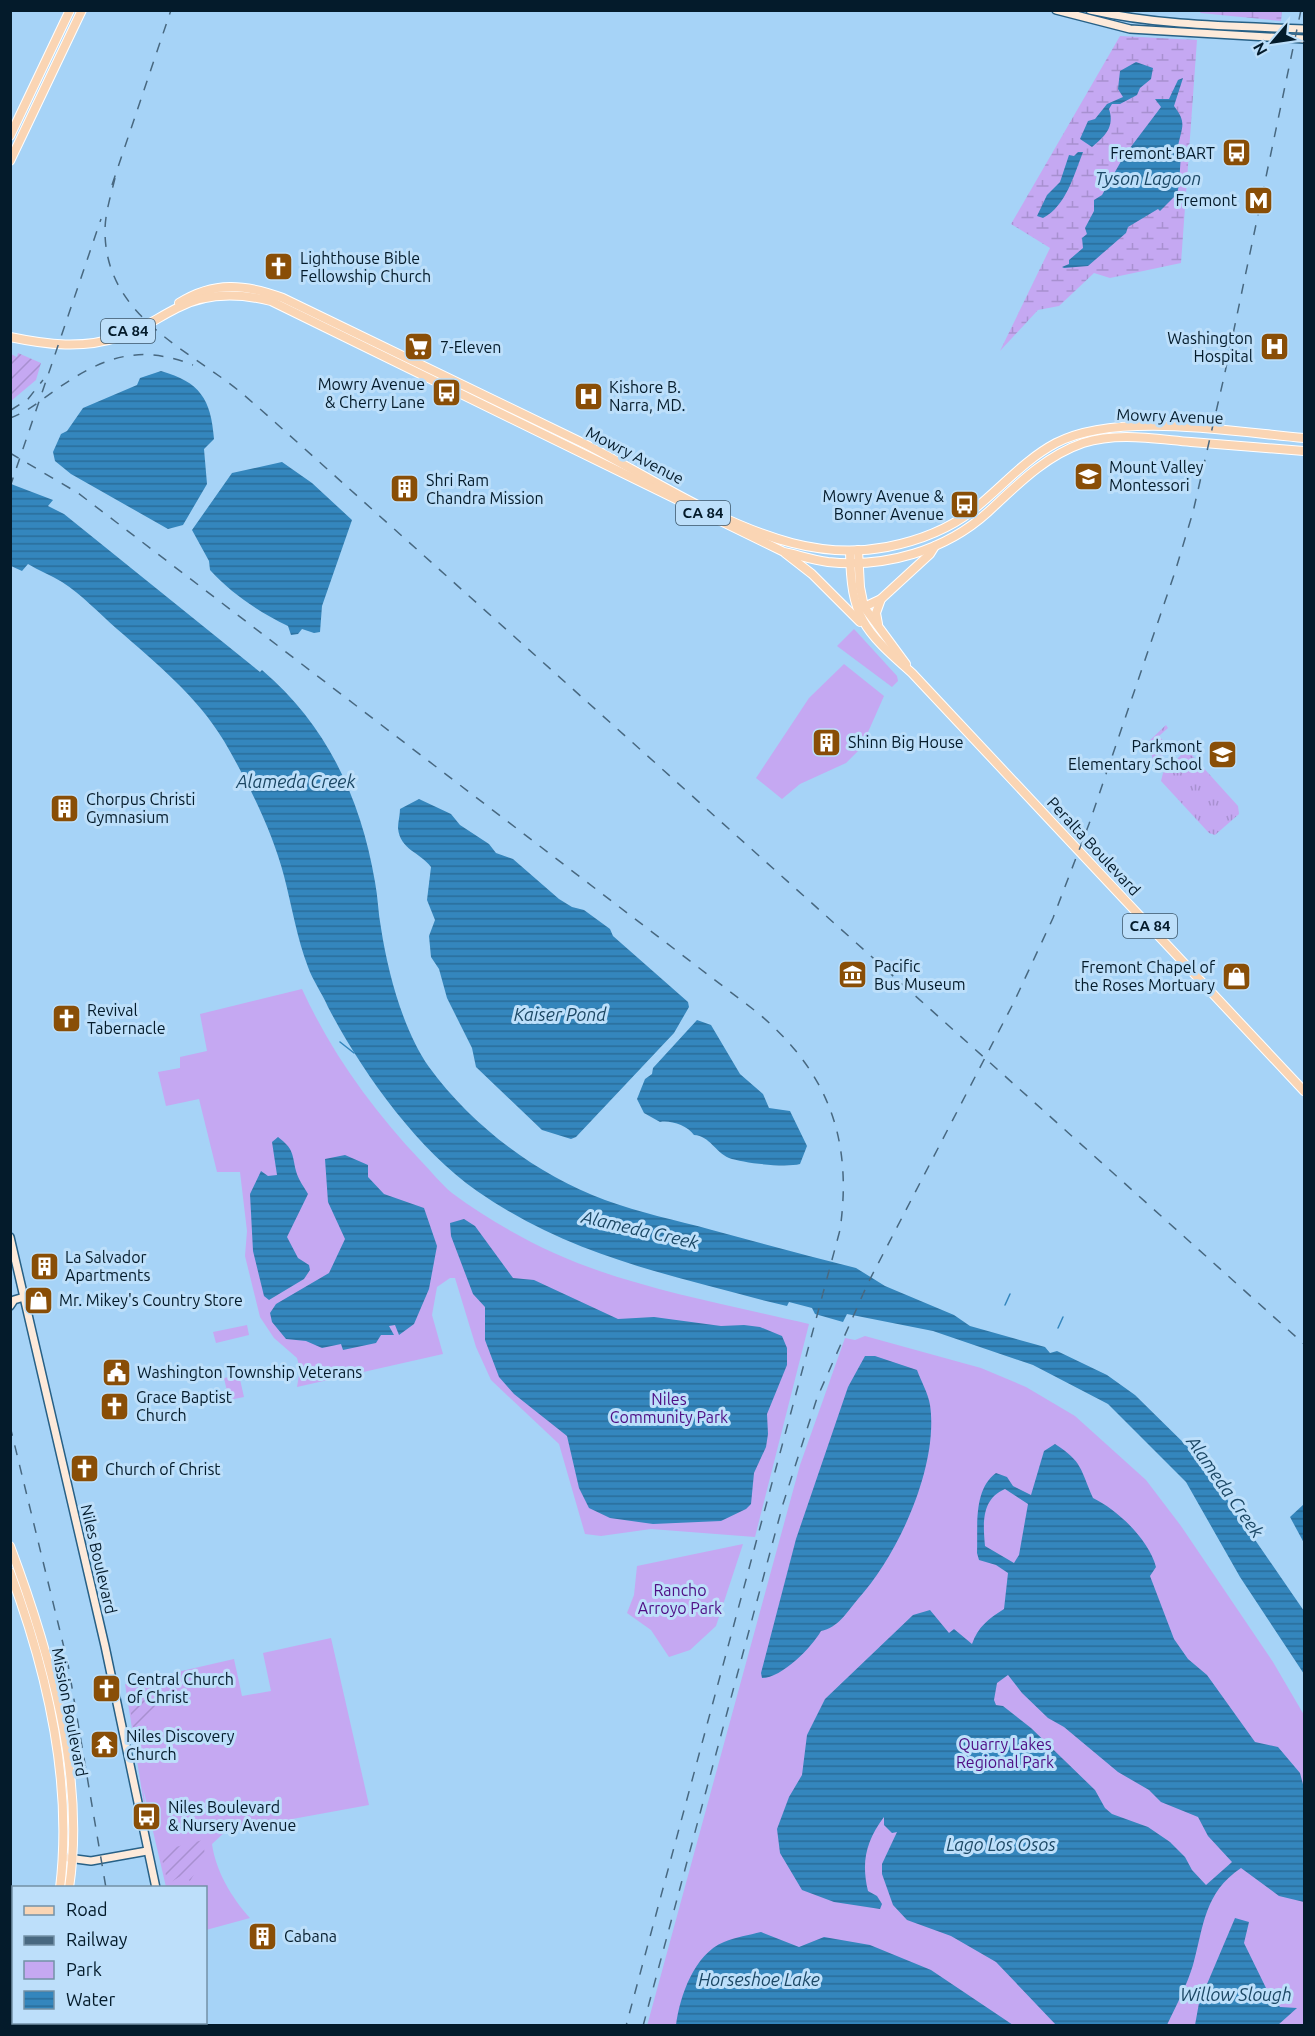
<svg xmlns="http://www.w3.org/2000/svg" width="1315" height="2036" viewBox="0 0 1315 2036" font-family="Ubuntu,sans-serif">
  <defs>
    <pattern id="grass-tufts" width="24" height="20" patternUnits="userSpaceOnUse" patternTransform="scale(1.5)"><rect width="24" height="20" fill="#c5a8f2"/><path d="M3 7l-1-3M5 7V3M7 7l1-3M15 17l-1-3M17 17v-4M19 17l1-3" fill="none" stroke="#a890d0"/></pattern>
    <pattern id="wetland-marsh" width="20" height="14" patternUnits="userSpaceOnUse" patternTransform="scale(1.5)"><rect width="20" height="14" fill="#c5a8f2"/><path d="M1 5h8M5 5V1M11 12h8M15 12V8" fill="none" stroke="#a890d0"/></pattern>
    <pattern id="garden-furrows" width="10" height="10" patternUnits="userSpaceOnUse" patternTransform="scale(1.5)"><rect width="10" height="10" fill="#c5a8f2"/><path d="M-1 1l2-2M0 10L10 0M9 11l2-2" fill="none" stroke="#a890d0"/></pattern>
    <pattern id="water-rules" width="6" height="5" patternUnits="userSpaceOnUse" patternTransform="scale(1.5)"><rect width="6" height="5" fill="#3486bd"/><path d="M0 2.5h6" fill="none" stroke="#2a6d9a"/></pattern>
  </defs>
  <rect width="100%" height="100%" fill="#a6d3f7"/>
  <!-- grass -->
  <g fill="url(#grass-tufts)">
    <polygon points="1166,725 1168,728 1159,736 1165,743 1158,750 1168,763 1159,770 1154,764 1148,742"/>
    <polygon points="1182,754 1191,754 1238,806 1239,814 1215,835 1209,833 1161,781 1163,773"/>
  </g>
  <!-- wetland -->
  <g fill="url(#wetland-marsh)">
    <polygon points="1202,10 1282,10 1282,11 1281,21 1200,13"/>
    <polygon points="1120,36 1197,40 1181,263 1110,278 1094,273 1059,306 1038,310 1000,351 1050,248 1011,224"/>
  </g>
  <!-- park -->
  <g fill="#c5a8f2">
    <polygon points="854,629 897,676 898,681 892,687 837,646"/>
    <polygon points="844,664 884,696 861,748 846,763 800,784 782,799 756,778 809,698"/>
    <path d="M 302,989 C 332,1054 372,1109 421,1161 C 431,1171 441,1184 452,1193 C 483,1216 519,1237 554,1253 C 628,1287 729,1305 809,1324 L 755,1537 L 651,1529 L 601,1536 L 585,1534 L 559,1444 L 491,1380 L 476,1347 L 455,1278 L 450,1278 L 437,1287 L 432,1315 L 443,1354 L 297,1387 L 300,1369 L 297,1358 L 274,1338 L 260,1317 L 245,1256 L 247,1231 L 240,1172 L 217,1172 L 199,1099 L 166,1106 L 158,1072 L 180,1068 L 180,1057 L 207,1051 L 200,1014 Z"/>
    <polygon points="247,1325 249,1335 216,1343 213,1332"/>
    <polygon points="865,1336 981,1368 1026,1387 1075,1416 1146,1480 1181,1526 1273,1662 1304,1715 1304,2025 647,2026 800,1465 845,1338 855,1340"/>
    <polygon points="239,1375 244,1397 229,1400 224,1378"/>
    <polygon points="743,1544 716,1626 690,1650 669,1657 651,1630 627,1613 634,1595 637,1566"/>
    <path d="M 331,1638 L 369,1805 L 226,1831 L 212,1844 C 216,1872 232,1898 250,1918 L 206,1930 L 206,1888 L 166,1887 L 143,1788 L 157,1887 L 125,1684 L 234,1659 L 242,1696 L 271,1691 L 263,1653 Z"/>
  </g>
  <!-- garden -->
  <g fill="url(#garden-furrows)">
    <polygon points="18,353 41,363 36,380 11,401 11,354 17,357"/>
    <polygon points="158,1695 159,1704 148,1722 145,1742 136,1744 129,1702"/>
    <polygon points="203,1840 205,1856 190,1881 185,1877 179,1877 168,1884 160,1851"/>
  </g>
  <!-- water -->
  <g fill="url(#water-rules)" fill-rule="evenodd">
    <path d="M 1136,62 L 1153,68 L 1151,79 L 1140,88 L 1137,95 L 1120,104 L 1112,104 L 1109,109 C 1115,127 1105,136 1092,147 L 1080,139 L 1088,121 L 1095,119 L 1107,104 L 1123,97 L 1118,89 L 1120,71 Z"/>
    <path d="M 1183,78 L 1174,106 C 1187,123 1182,126 1178,146 L 1181,153 L 1179,185 L 1177,194 L 1160,211 L 1158,209 L 1128,227 L 1126,233 L 1088,266 L 1064,268 L 1062,267 L 1069,264 L 1069,260 L 1083,248 L 1082,238 L 1087,234 L 1085,228 L 1094,211 L 1094,200 L 1102,195 L 1124,156 L 1161,107 L 1155,99 L 1169,99 L 1178,80 Z"/>
    <path d="M 1078,152 L 1083,152 C 1074,175 1066,206 1043,218 L 1037,216 L 1047,195 L 1060,182 L 1069,155 L 1074,156 Z"/>
    <path d="M 161,371 C 200,382 211,399 214,439 L 204,449 L 207,484 L 183,525 L 168,529 L 71,474 L 55,461 L 53,452 L 61,434 L 67,431 L 83,408 L 137,385 L 140,378 Z"/>
    <path d="M 282,462 L 312,483 L 352,520 L 322,606 L 320,632 L 314,633 L 302,629 L 298,634 L 291,635 L 288,626 C 259,612 232,594 210,570 L 209,561 L 192,530 L 232,473 Z"/>
    <path d="M 11,484 L 53,500 L 48,506 L 64,514 L 260,672 L 262,670 C 327,725 361,799 375,882 C 378,897 378,913 381,928 C 388,973 403,1030 429,1067 C 472,1126 537,1175 605,1200 C 640,1213 676,1220 712,1230 C 760,1243 808,1256 856,1268 L 885,1286 L 954,1315 L 970,1326 L 1045,1347 L 1050,1353 L 1057,1351 L 1107,1375 L 1135,1395 L 1198,1457 L 1304,1611 L 1304,1674 L 1240,1577 L 1186,1482 L 1108,1404 L 1033,1365 L 933,1331 L 847,1314 L 843,1322 L 815,1314 L 812,1308 L 789,1302 L 787,1306 L 766,1301 C 661,1273 568,1254 477,1191 C 416,1148 362,1072 328,1007 C 322,993 313,981 308,967 C 297,938 292,907 284,876 C 273,833 248,782 224,741 C 197,696 156,663 117,629 C 99,613 82,595 62,582 C 51,575 39,571 28,564 L 22,571 L 11,566 Z"/>
    <path d="M 419,799 L 451,814 L 460,825 L 489,844 L 496,853 L 513,859 L 559,899 L 572,907 L 584,910 L 610,929 L 613,936 L 688,1002 L 689,1007 L 674,1033 L 576,1137 L 571,1139 L 542,1130 L 476,1067 L 472,1048 L 447,998 L 439,969 L 431,957 L 429,936 L 435,920 L 427,900 L 431,867 C 420,852 400,850 398,828 C 398,822 400,815 400,809 Z"/>
    <path d="M 697,1020 L 711,1025 L 740,1074 L 763,1094 L 769,1108 L 790,1111 L 807,1146 L 800,1164 C 785,1168 743,1163 729,1158 C 715,1152 710,1136 694,1135 C 687,1125 670,1120 660,1122 L 644,1113 L 637,1099 L 645,1079 L 652,1074 L 653,1068 Z"/>
    <path d="M 278,1137 C 294,1149 292,1154 296,1171 C 298,1179 304,1187 308,1194 L 287,1237 L 298,1258 L 309,1265 L 310,1270 L 304,1279 L 269,1300 L 264,1296 L 253,1251 L 250,1194 L 261,1171 L 268,1176 L 277,1175 L 272,1142 Z"/>
    <polygon points="345,1155 368,1165 368,1177 384,1194 424,1208 437,1246 429,1289 414,1324 399,1335 395,1325 389,1326 394,1335 381,1335 376,1343 343,1350 341,1344 322,1348 306,1341 286,1339 272,1322 270,1313 276,1304 329,1273 345,1239 328,1202 325,1159"/>
    <polygon points="464,1219 475,1226 513,1278 534,1280 618,1319 654,1317 721,1326 744,1325 760,1327 782,1336 787,1348 787,1365 767,1414 768,1434 766,1447 754,1473 751,1504 746,1509 721,1521 653,1524 610,1518 589,1508 579,1488 567,1436 514,1394 499,1377 485,1340 485,1307 473,1294 451,1236 450,1223"/>
    <path d="M 865,1356 L 875,1356 L 917,1370 C 921,1381 928,1393 930,1405 C 939,1466 898,1555 858,1599 C 847,1612 838,1628 821,1631 C 812,1647 782,1678 762,1678 L 761,1673 L 796,1539 L 848,1387 Z"/>
    <path d="M 1055,1444 C 1083,1462 1080,1469 1093,1498 C 1118,1510 1149,1540 1156,1567 L 1150,1576 L 1174,1639 L 1188,1659 L 1207,1675 L 1255,1742 L 1278,1747 L 1300,1773 L 1304,1788 L 1304,1902 L 1279,1896 L 1241,1868 C 1204,1893 1204,1925 1193,1965 C 1187,1985 1176,2006 1167,2025 L 1056,2025 L 996,1962 L 951,1936 L 907,1920 L 893,1905 L 882,1874 L 882,1864 L 897,1832 L 892,1833 L 884,1825 L 884,1817 C 866,1841 861,1862 868,1891 L 877,1896 L 882,1904 L 880,1909 L 834,1902 L 802,1890 L 780,1853 L 777,1829 L 789,1797 L 802,1775 L 807,1735 L 825,1699 L 913,1615 L 930,1610 L 949,1633 L 954,1629 L 972,1644 C 978,1627 988,1619 1004,1609 L 1008,1573 L 996,1565 L 979,1560 L 977,1553 C 978,1526 973,1490 996,1473 L 1007,1477 L 1013,1486 L 1031,1495 L 1044,1451 ZM 1005,1489 L 1028,1504 L 1019,1555 L 1014,1563 L 985,1546 C 983,1524 981,1499 1005,1489 ZM 1008,1675 L 1022,1693 L 1048,1718 L 1064,1727 L 1118,1772 L 1149,1790 L 1161,1802 L 1198,1817 L 1208,1836 L 1232,1862 L 1206,1885 L 1192,1870 L 1185,1857 L 1170,1842 L 1148,1827 L 1112,1814 L 1105,1808 L 1095,1790 L 1031,1728 L 1003,1706 L 996,1705 L 994,1700 L 997,1683 Z"/>
    <polygon points="1304,1504 1304,1543 1290,1517"/>
    <polygon points="1235,1918 1249,1922 1244,1943 1266,1988 1280,2007 1297,2008 1278,2025 1195,2025 1199,2003"/>
    <path d="M 761,1932 L 799,1947 L 824,1937 L 870,1945 L 931,1970 L 1013,2025 L 676,2025 C 680,1996 694,1954 724,1942 C 736,1937 749,1935 761,1932 Z"/>
  </g>
  <g fill="none" stroke-linecap="round" stroke-linejoin="round">
    <!-- stream -->
    <g stroke="#3486bd" stroke-width="1.5">
      <polyline points="340,1042 354,1053"/>
      <polyline points="1005,1305 1010,1294"/>
      <polyline points="1058,1328 1063,1317"/>
    </g>
    <defs>
      <g id="secondary">
        <polyline points="1056,10 1130,29 1304,39"/>
        <path d="M 1090,10 C 1161,26 1233,26 1304,29"/>
        <polyline points="10,1237 105,1646 156,1888"/>
        <polyline points="10,1306 14,1300 24,1297"/>
        <polyline points="68,1858 91,1861 147,1851"/>
        <polyline points="195,2022 197,2026"/>
      </g>
      <g id="primary">
        <polyline points="10,136 70,10"/>
        <polyline points="10,161 82,10"/>
        <path d="M 179,303 C 214,281 245,284 283,298 C 384,347 485,395 585,444 C 652,478 719,524 792,543 C 823,551 855,553 887,547 C 917,541 949,529 973,510 C 1001,488 1024,460 1056,443 C 1117,411 1235,432 1304,438"/>
        <path d="M 10,337 C 48,345 83,349 119,337 C 140,331 157,318 177,308 C 207,292 239,293 271,301 L 784,552 C 798,555 813,560 828,562 C 885,568 945,551 988,512 C 1017,485 1045,456 1083,443 C 1118,432 1155,439 1191,442 C 1229,445 1267,448 1304,451"/>
        <polyline points="858,550 860,587 864,607 906,664"/>
        <path d="M 850,551 C 851,617 863,630 912,673 L 1304,1091"/>
        <polyline points="785,553 812,574 860,622"/>
        <polyline points="861,605 864,607 881,599 930,554 935,546"/>
        <polyline points="878,624 876,613 881,599"/>
        <path d="M 10,1546 C 49,1650 86,1776 69,1888"/>
        <path d="M 10,1572 C 47,1671 73,1782 60,1888"/>
        <polyline points="25,2026 26,2022"/>
        <polyline points="35,2026 36,2022"/>
      </g>
    </defs>
    <!-- secondary casing -->
    <use href="#secondary" stroke="#276086" stroke-width="10"/>
    <!-- primary casing -->
    <use href="#primary" stroke="#fff" stroke-width="10"/>
    <!-- secondary -->
    <use href="#secondary" stroke="#fdeada" stroke-width="7"/>
    <!-- primary -->
    <use href="#primary" stroke="#fad5b4" stroke-width="8"/>
    <!-- rail -->
    <g stroke="#486880" stroke-width="1.5" stroke-dasharray="10 10" stroke-linecap="butt">
      <path d="M 115,178 C 111,195 105,213 105,231 C 105,306 169,340 222,378 C 238,389 253,403 268,416 L 1304,1344"/>
      <polyline points="112,185 171,10"/>
      <polyline points="11,410 28,399 43,380"/>
      <path d="M 10,418 C 27,412 40,401 54,391 C 101,358 137,343 193,365"/>
      <path d="M 10,453 L 78,493 L 116,522 L 758,1013 C 828,1072 853,1139 840,1230 L 626,2026"/>
      <polyline points="10,487 101,219"/>
      <polyline points="10,1426 68,1664 106,1888"/>
      <polyline points="126,2022 126,2026"/>
      <polyline points="643,2026 783,1504 817,1398 868,1283 1014,1002 1053,918 1089,824 1175,572 1193,512 1224,377 1301,10"/>
    </g>
  </g>
  <!-- icons -->
  <defs>
    <symbol id="bus-square" viewBox="-11 -11 22 22"><rect x="-9" y="-9" width="18" height="18" rx="4" fill="#894e07" stroke="#bddffa"/><path d="M-5-6H5V4H4V6H2V4H-2V6H-4V4H-5ZM-3.5-4V0h7V-4ZM-3.5 1.2v1.5H-2V1.2ZM2 1.2v1.5H3.5V1.2Z" fill="#fff"/></symbol>
    <symbol id="metro-square" viewBox="-11 -11 22 22"><rect x="-9" y="-9" width="18" height="18" rx="4" fill="#894e07" stroke="#bddffa"/><path d="M-5.5 5V-5H-3L0 0L3-5H5.5V5H3V-.5L0 4L-3-.5V5Z" fill="#fff"/></symbol>
    <symbol id="church-square" viewBox="-11 -11 22 22"><rect x="-9" y="-9" width="18" height="18" rx="4" fill="#894e07" stroke="#bddffa"/><path d="M-1.2-6h2.4v3.5h3.3v2.4h-3.3V6h-2.4V-.1h-3.3v-2.4h3.3Z" fill="#fff"/></symbol>
    <symbol id="supermarket-square" viewBox="-11 -11 22 22"><rect x="-9" y="-9" width="18" height="18" rx="4" fill="#894e07" stroke="#bddffa"/><path d="M-6-5.5h2.5l.6 2H6L4.5 2H-2.5L-4.4-4H-6ZM-1.5 3.2a1.3 1.3 0 1 0 .1 0ZM3 3.2a1.3 1.3 0 1 0 .1 0Z" fill="#fff"/></symbol>
    <symbol id="hospital-square" viewBox="-11 -11 22 22"><rect x="-9" y="-9" width="18" height="18" rx="4" fill="#894e07" stroke="#bddffa"/><path d="M-5-5h3v3.5h4V-5h3V5h-3V1.5h-4V5h-3Z" fill="#fff"/></symbol>
    <symbol id="school-square" viewBox="-11 -11 22 22"><rect x="-9" y="-9" width="18" height="18" rx="4" fill="#894e07" stroke="#bddffa"/><path d="M0-5L7-2L0 1L-7-2ZM-4 1L0 2.5L4 1V4Q0 6-4 4Z" fill="#fff"/></symbol>
    <symbol id="building-square" viewBox="-11 -11 22 22"><rect x="-9" y="-9" width="18" height="18" rx="4" fill="#894e07" stroke="#bddffa"/><path d="M-4-6H4V6H1V3H-1V6H-4ZM-2.5-4.3h1.7v1.8h-1.7ZM.8-4.3h1.7v1.8H.8ZM-2.5-1h1.7V.8h-1.7ZM.8-1h1.7V.8H.8Z" fill="#fff"/></symbol>
    <symbol id="museum-square" viewBox="-11 -11 22 22"><rect x="-9" y="-9" width="18" height="18" rx="4" fill="#894e07" stroke="#bddffa"/><path d="M0-6L6-3V-2H-6V-3ZM-5-1h2V3h-2ZM-1-1h2V3h-2ZM3-1h2V3H3ZM-6 4H6V6H-6Z" fill="#fff"/></symbol>
    <symbol id="shop-square" viewBox="-11 -11 22 22"><rect x="-9" y="-9" width="18" height="18" rx="4" fill="#894e07" stroke="#bddffa"/><path d="M-5-2.5h2.3a2.7 3.5 0 0 1 5.4 0H5L5.5 6h-11ZM-1.5-2.5h3a1.5 2.3 0 0 0-3 0Z" fill="#fff"/></symbol>
    <symbol id="civic-square" viewBox="-11 -11 22 22"><rect x="-9" y="-9" width="18" height="18" rx="4" fill="#894e07" stroke="#bddffa"/><path d="M-.6-6.5H3V-4.5H.6V-3L4-1V1h2V6H-6V1h2V-1L-.6-3ZM-1.2 2.5V6h2.4V2.5Z" fill="#fff"/></symbol>
    <symbol id="temple-square" viewBox="-11 -11 22 22"><rect x="-9" y="-9" width="18" height="18" rx="4" fill="#894e07" stroke="#bddffa"/><path d="M0-6L5-2H3V0L6.5 2.5H4V6H1.5V3h-3V6H-4V2.5H-6.5L-3 0V-2H-5Z" fill="#fff"/></symbol>
  </defs>
  <g fill-rule="evenodd">
    <use href="#bus-square" x="1220" y="136" width="33" height="33"/>
    <use href="#metro-square" x="1242" y="184" width="33" height="33"/>
    <use href="#church-square" x="262" y="250" width="33" height="33"/>
    <use href="#supermarket-square" x="402" y="330" width="33" height="33"/>
    <use href="#hospital-square" x="1258" y="330" width="33" height="33"/>
    <use href="#bus-square" x="430" y="376" width="33" height="33"/>
    <use href="#hospital-square" x="572" y="380" width="33" height="33"/>
    <use href="#school-square" x="1072" y="460" width="33" height="33"/>
    <use href="#building-square" x="388" y="472" width="33" height="33"/>
    <use href="#bus-square" x="948" y="488" width="33" height="33"/>
    <use href="#building-square" x="810" y="726" width="33" height="33"/>
    <use href="#school-square" x="1206" y="738" width="33" height="33"/>
    <use href="#building-square" x="48" y="792" width="33" height="33"/>
    <use href="#museum-square" x="836" y="958" width="33" height="33"/>
    <use href="#shop-square" x="1220" y="960" width="33" height="33"/>
    <use href="#church-square" x="50" y="1002" width="33" height="33"/>
    <use href="#building-square" x="28" y="1250" width="33" height="33"/>
    <use href="#shop-square" x="22" y="1284" width="33" height="33"/>
    <use href="#civic-square" x="100" y="1356" width="33" height="33"/>
    <use href="#church-square" x="98" y="1390" width="33" height="33"/>
    <use href="#church-square" x="68" y="1452" width="33" height="33"/>
    <use href="#church-square" x="90" y="1672" width="33" height="33"/>
    <use href="#temple-square" x="88" y="1728" width="33" height="33"/>
    <use href="#bus-square" x="130" y="1800" width="33" height="33"/>
    <use href="#building-square" x="246" y="1920" width="33" height="33"/>
  </g>
  <g text-anchor="middle" stroke-width="6" stroke-linejoin="round" paint-order="stroke">
    <!-- shield labels -->
    <g fill="#bddffa" stroke="#3c5669" stroke-width="1.5">
      <rect x="101" y="319" width="54" height="24" rx="4.5"/>
      <rect x="676" y="501" width="54" height="24" rx="4.5"/>
      <rect x="1123" y="914" width="54" height="24" rx="4.5"/>
    </g>
    <g font-size="15" font-weight="bold" fill="#041b2b">
      <text x="128" y="336">CA 84</text>
      <text x="703" y="518">CA 84</text>
      <text x="1150" y="931">CA 84</text>
    </g>
    <!-- poi labels -->
    <g font-size="16" fill="#041b2b" stroke="#bddffa" text-anchor="start">
      <text x="1215" y="159" text-anchor="end">Fremont BART</text>
      <text x="1237" y="206" text-anchor="end">Fremont</text>
      <text x="300" y="264">Lighthouse Bible<tspan x="300" dy="18">Fellowship Church</tspan></text>
      <text x="1253" y="344" text-anchor="end">Washington<tspan x="1253" dy="18">Hospital</tspan></text>
      <text x="440" y="353">7-Eleven</text>
      <text x="425" y="390" text-anchor="end">Mowry Avenue<tspan x="425" dy="18">&amp; Cherry Lane</tspan></text>
      <text x="609" y="393">Kishore B.<tspan x="609" dy="18">Narra, MD.</tspan></text>
      <text x="1109" y="473">Mount Valley<tspan x="1109" dy="18">Montessori</tspan></text>
      <text x="426" y="486">Shri Ram<tspan x="426" dy="18">Chandra Mission</tspan></text>
      <text x="944" y="502" text-anchor="end">Mowry Avenue &amp;<tspan x="944" dy="18">Bonner Avenue</tspan></text>
      <text x="848" y="748">Shinn Big House</text>
      <text x="1202" y="752" text-anchor="end">Parkmont<tspan x="1202" dy="18">Elementary School</tspan></text>
      <text x="86" y="805">Chorpus Christi<tspan x="86" dy="18">Gymnasium</tspan></text>
      <text x="874" y="972">Pacific<tspan x="874" dy="18">Bus Museum</tspan></text>
      <text x="1215" y="973" text-anchor="end">Fremont Chapel of<tspan x="1215" dy="18">the Roses Mortuary</tspan></text>
      <text x="87" y="1016">Revival<tspan x="87" dy="18">Tabernacle</tspan></text>
      <text x="65" y="1263">La Salvador<tspan x="65" dy="18">Apartments</tspan></text>
      <text x="59" y="1306">Mr. Mikey's Country Store</text>
      <text x="137" y="1378">Washington Township Veterans</text>
      <text x="136" y="1403">Grace Baptist<tspan x="136" dy="18">Church</tspan></text>
      <text x="105" y="1475">Church of Christ</text>
      <text x="127" y="1685">Central Church<tspan x="127" dy="18">of Christ</tspan></text>
      <text x="126" y="1742">Niles Discovery<tspan x="126" dy="18">Church</tspan></text>
      <text x="168" y="1813">Niles Boulevard<tspan x="168" dy="18">&amp; Nursery Avenue</tspan></text>
      <text x="284" y="1942">Cabana</text>
    </g>
    <!-- street labels -->
    <g font-size="16" fill="#041b2b" stroke="#bddffa">
      <text transform="translate(1170 416) rotate(2)" y="6">Mowry Avenue</text>
      <text transform="translate(635 455) rotate(27)" y="6">Mowry Avenue</text>
      <text transform="translate(1094 846) rotate(47)" y="6">Peralta Boulevard</text>
      <text transform="translate(99 1559) rotate(77)" y="6">Niles Boulevard</text>
      <text transform="translate(70 1712) rotate(79)" y="6">Mission Boulevard</text>
    </g>
    <!-- park labels -->
    <g font-size="16" fill="#4e0d84" stroke="#bddffa">
      <text x="669" y="1405">Niles<tspan x="669" dy="18">Community Park</tspan></text>
      <text x="680" y="1596">Rancho<tspan x="680" dy="18">Arroyo Park</tspan></text>
      <text x="1005" y="1750">Quarry Lakes<tspan x="1005" dy="18">Regional Park</tspan></text>
    </g>
    <!-- water labels -->
    <g font-size="18" font-style="italic" fill="#1c4865" stroke="#bddffa">
      <text x="1148" y="185">Tyson Lagoon</text>
      <text x="296" y="788">Alameda Creek</text>
      <text x="560" y="1021">Kaiser Pond</text>
      <text transform="translate(640 1230) rotate(13)" y="6">Alameda Creek</text>
      <text transform="translate(1225 1487) rotate(55)" y="6">Alameda Creek</text>
      <text x="1001" y="1851">Lago Los Osos</text>
      <text x="759" y="1986">Horseshoe Lake</text>
      <text x="1236" y="2001">Willow Slough</text>
    </g>
  </g>
  <!-- border -->
  <rect width="1315" height="2036" fill="none" stroke="#041b2b" stroke-width="24"/>
  <!-- legend -->
  <rect x="12" y="1886" width="195" height="138" fill="#bddffa" stroke="#7391a7" stroke-width="1.5"/>
  <rect x="24" y="1906" width="30" height="9" fill="#fad5b4" stroke="#7391a7" stroke-width="1.5"/>
  <text x="66" y="1916" font-size="18" fill="#041b2b">Road</text>
  <rect x="24" y="1936" width="30" height="9" fill="#486880" stroke="#7391a7" stroke-width="1.5"/>
  <text x="66" y="1946" font-size="18" fill="#041b2b">Railway</text>
  <rect x="24" y="1961" width="30" height="18" fill="#c5a8f2" stroke="#7391a7" stroke-width="1.5"/>
  <text x="66" y="1976" font-size="18" fill="#041b2b">Park</text>
  <rect x="24" y="1991" width="30" height="18" fill="url(#water-rules)" stroke="#7391a7" stroke-width="1.5"/>
  <text x="66" y="2006" font-size="18" fill="#041b2b">Water</text>
  <!-- north arrow -->
  <g transform="translate(1273 42) rotate(241)" stroke="#bddffa" stroke-width="4.5" paint-order="stroke">
  <path d="M0-4.5L10 22L0 15L-10 22Z" fill="#041b2b"/>
  <text y="-9" font-size="16" font-weight="bold" text-anchor="middle" fill="#041b2b">N</text>
  </g>
</svg>
